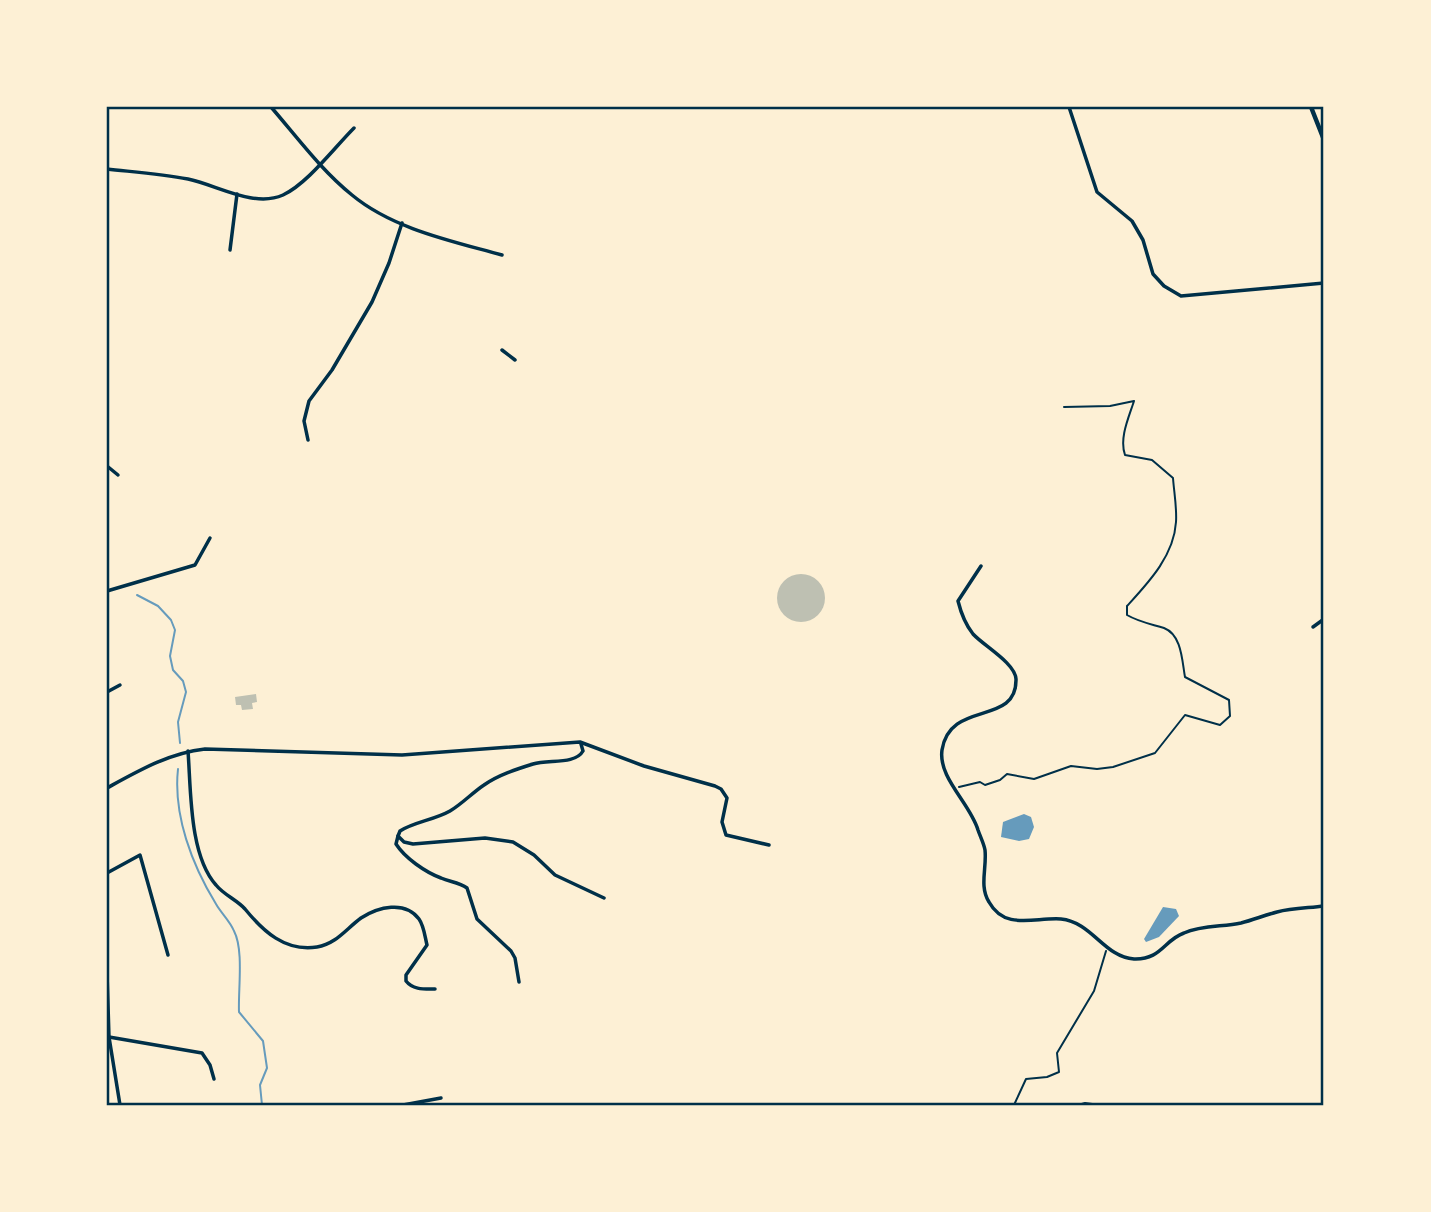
<svg xmlns="http://www.w3.org/2000/svg" width="1431" height="1212" viewBox="0 0 1431 1212" font-family="Barlow,sans-serif">
  <rect width="100%" height="100%" fill="#fdf0d5"/>
  <!-- water -->
  <g fill="#669bbc">
    <polygon points="1024,814 1031,817 1034,827 1029,839 1019,841 1001,837 1003,822"/>
    <polygon points="1163,907 1176,909 1179,916 1159,937 1146,942 1144,939"/>
  </g>
  <g fill="none" stroke-linecap="round" stroke-linejoin="round">
    <!-- stream -->
    <g stroke="#669bbc" stroke-width="2">
      <polyline points="107,543 107,544"/>
      <polyline points="137,595 158,606 171,620 175,630 170,656 173,670 183,681 186,692 178,722 180,743"/>
      <path d="M 178,769 C 173,815 192,865 216,904 C 221,913 230,921 234,931 C 244,950 238,990 239,1012 L 263,1041 L 267,1068 L 260,1085 L 262,1105"/>
    </g>
  </g>
  <!-- building -->
  <g fill="#bec0b2">
    <circle cx="801" cy="598" r="24"/>
    <polygon points="256,694 257,702 252,703 253,709 242,710 241,705 236,705 235,697"/>
  </g>
  <g fill="none" stroke-linecap="round" stroke-linejoin="round">
    <!-- path -->
    <g stroke="#003049" stroke-width="2">
      <path d="M 959,787 L 980,782 L 985,785 L 1000,780 L 1007,774 L 1034,779 L 1071,766 L 1097,769 L 1113,767 L 1155,753 L 1185,715 L 1220,725 L 1230,716 L 1229,700 L 1185,677 C 1182,661 1182,635 1164,628 C 1151,624 1139,622 1127,615 L 1127,606 C 1148,583 1174,556 1176,522 C 1177,508 1174,492 1173,478 L 1152,460 L 1125,455 C 1119,438 1129,417 1134,401 L 1110,406 L 1064,407"/>
      <polyline points="1014,1105 1026,1079 1047,1077 1059,1072 1057,1053 1094,991 1106,951"/>
      <polyline points="1078,1105 1085,1103 1100,1105"/>
    </g>
    <!-- minor -->
    <g stroke="#003049" stroke-width="3.5">
      <path d="M 271,107 C 297,137 321,170 352,195 C 393,229 452,241 502,255"/>
      <polyline points="1069,107 1097,192 1132,221 1143,240 1153,274 1164,286 1181,296 1324,283"/>
      <path d="M 107,169 C 134,172 161,174 188,179 C 217,185 254,208 283,195 C 307,184 334,148 354,128"/>
      <polyline points="230,250 237,194"/>
      <polyline points="502,350 515,360"/>
      <polyline points="308,440 304,421 309,401 332,370 372,302 389,263 402,223"/>
      <polyline points="107,466 118,475"/>
      <path d="M 981,566 L 958,601 C 961,613 965,624 973,634 C 984,646 1015,663 1016,679 C 1017,727 950,699 942,750 C 938,778 970,803 978,830 C 980,836 984,844 985,850 C 987,868 979,886 989,902 C 1005,931 1035,917 1061,919 C 1092,922 1104,957 1134,959 C 1161,960 1164,940 1184,933 C 1202,925 1223,927 1241,923 C 1253,920 1265,915 1277,912 C 1292,908 1309,908 1324,906"/>
      <polyline points="107,591 195,565 210,538"/>
      <polyline points="1313,627 1324,619"/>
      <polyline points="107,692 120,685"/>
      <path d="M 581,744 L 583,751 C 575,765 548,759 533,764 C 517,769 498,775 484,785 C 472,793 462,804 450,811 C 434,820 414,822 400,831 L 398,836 L 404,842 L 413,844 L 485,838 L 513,842 L 534,855 L 555,875 L 604,898"/>
      <path d="M 188,751 C 191,789 189,855 216,885 C 224,895 237,900 245,909 C 263,931 285,952 317,947 C 336,944 346,929 361,918 C 378,907 405,900 419,919 C 424,926 425,937 427,945 L 406,975 L 406,981 C 413,990 424,989 435,989"/>
      <path d="M 107,788 C 138,771 169,753 205,749 L 402,755 L 580,742 L 644,766 L 715,786 L 721,789 L 727,798 L 722,822 L 726,835 L 769,845"/>
      <path d="M 398,836 L 396,844 C 405,858 425,872 441,878 C 450,882 459,882 467,888 L 477,919 L 511,951 L 515,958 L 519,982"/>
      <polyline points="107,873 140,855 168,955"/>
      <polyline points="107,973 109,1037 120,1105"/>
      <polyline points="109,1037 202,1053 210,1065 214,1079"/>
      <polyline points="379,1105 395,1105"/>
      <polyline points="403,1105 441,1098"/>
    </g>
    <!-- tertiary -->
    <polyline stroke="#003049" stroke-width="4.5" points="1311,107 1324,140"/>
  </g>
  <!-- border -->
  <rect width="1431" height="1212" fill="none" stroke="#fdf0d5" stroke-width="217"/>
  <rect x="108" y="108" width="1214" height="996" fill="none" stroke="#003049" stroke-width="2.5"/>
</svg>
